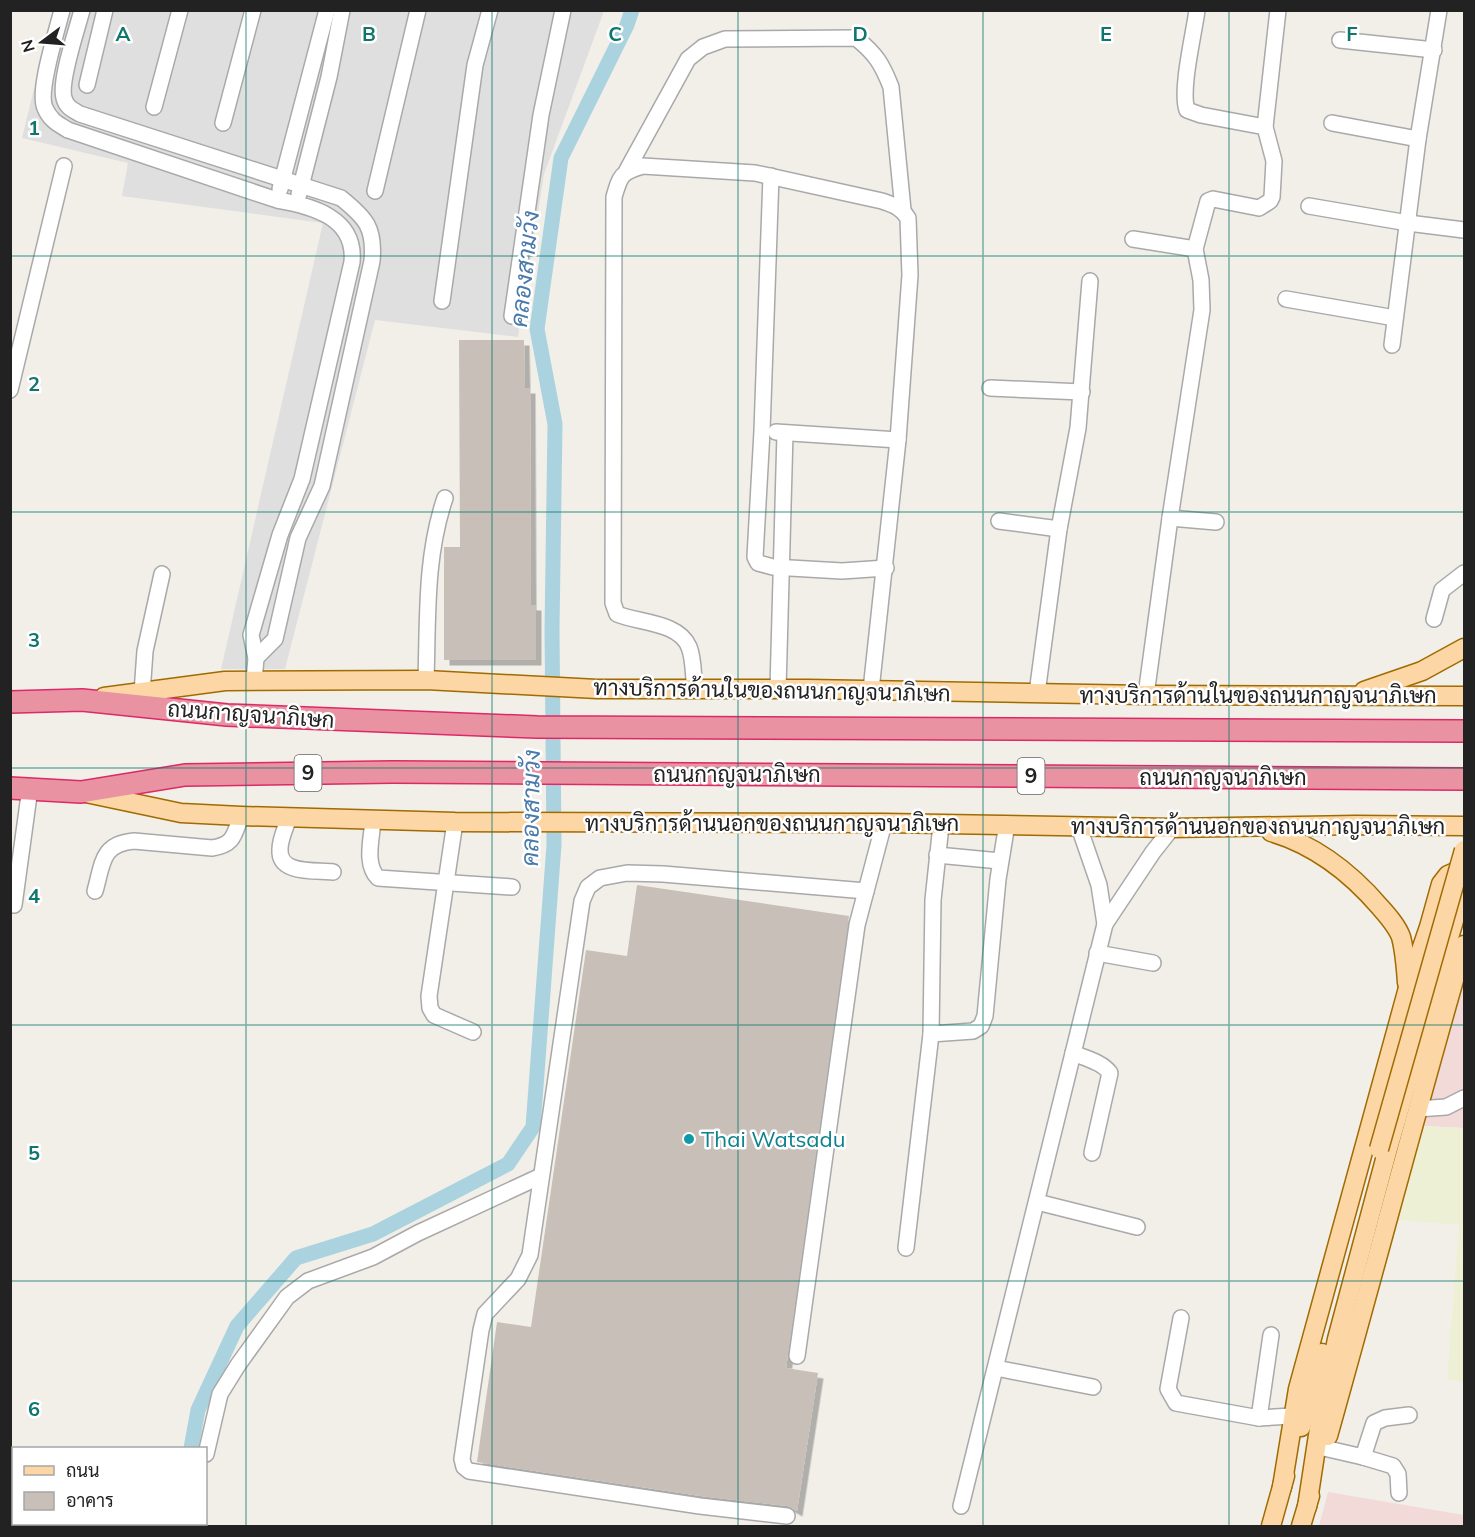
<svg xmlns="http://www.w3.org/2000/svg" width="1475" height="1537" viewBox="0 0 1475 1537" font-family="Mulish,Sarabun,sans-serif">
  <defs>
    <filter id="shadow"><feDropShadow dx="5.5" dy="5.5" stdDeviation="0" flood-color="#0004"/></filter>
  </defs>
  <rect width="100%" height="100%" fill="#f2efe9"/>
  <!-- residential -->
  <polygon fill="#e0dfdf" points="53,11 604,11 544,174 518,337 375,320 285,669 221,669 323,223 122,196 128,163 22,138"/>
  <!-- commercial -->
  <g fill="#f2dad9">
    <polygon points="1464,966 1464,1128 1424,1126 1444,1034"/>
    <polygon points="1328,1492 1464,1515 1464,1526 1319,1526"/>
  </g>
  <!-- farmland -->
  <polygon fill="#eef0d5" points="1424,1126 1464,1128 1464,1382 1447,1380 1459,1225 1398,1220"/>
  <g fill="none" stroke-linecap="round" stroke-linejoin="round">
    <!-- canal -->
    <g stroke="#aad3df" stroke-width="15">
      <polyline points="191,1448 198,1410 237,1326 296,1258 373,1234 508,1164 533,1127 554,845 552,630 555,424 537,329 561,158 627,25 632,10"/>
      <polyline points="177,1526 178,1524"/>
    </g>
  </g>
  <!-- building -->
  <g fill="#c7bfb8" filter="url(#shadow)">
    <polygon points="459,340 524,340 525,388 530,388 531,605 536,605 536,660 444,660 444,547 460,547"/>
    <polygon points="637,885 849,916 786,1368 818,1373 797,1511 788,1506 701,1496 477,1462 497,1322 531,1327 586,950 627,956"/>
  </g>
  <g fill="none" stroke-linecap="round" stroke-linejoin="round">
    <defs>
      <g id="minor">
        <path d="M 62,10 C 57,31 37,91 45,108 C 50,120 58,124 68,130 L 277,200 C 313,206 356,218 352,262 L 302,479 L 280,535 L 251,635 L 256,658 L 254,681"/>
        <path d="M 82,10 C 77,30 59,81 64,98 C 66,107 73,110 80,114 L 341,198 C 366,218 375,228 372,261 L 322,486 L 298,538 L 275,639 L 256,658"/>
        <path d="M 1197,10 C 1194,34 1180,90 1187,110 L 1201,115 L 1265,127"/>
        <polyline points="1340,40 1434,50"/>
        <polyline points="87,85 105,10"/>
        <polyline points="154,107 180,10"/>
        <polyline points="223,123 253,10"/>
        <polyline points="1332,123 1418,139"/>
        <path d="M 627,170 L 688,59 L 703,47 L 725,39 L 856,38 C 876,54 882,64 891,87 L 903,210"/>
        <polyline points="771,176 762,431 755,557 758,563 773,567 842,571 886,568"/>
        <polyline points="280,189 327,10"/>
        <polyline points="375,191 418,10"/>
        <polyline points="299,194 329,77 342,10"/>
        <polyline points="1309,206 1408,223 1464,230"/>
        <polyline points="1133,239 1195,249"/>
        <polyline points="1286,299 1395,318"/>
        <polyline points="442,301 475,65 490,10"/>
        <polyline points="512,316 541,115 563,10"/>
        <polyline points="1392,345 1418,139 1439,10"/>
        <polyline points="990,388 1082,392"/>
        <polyline points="10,390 64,166"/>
        <polyline points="776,432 898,440"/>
        <polyline points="1170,518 1216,522"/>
        <polyline points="999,521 1059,529"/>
        <polyline points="1434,619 1442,590 1464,573"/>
        <path d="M 426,680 C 428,618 425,557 445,498"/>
        <polyline points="778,689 785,433"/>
        <path d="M 695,690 C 693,676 694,659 689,647 C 679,622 639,623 617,614 L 613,603 L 614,197 C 620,176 621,172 643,166 L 755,173 L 882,201 C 893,205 901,207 908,218 L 910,275 L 898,440 L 871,690"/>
        <polyline points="142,693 145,651 162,574"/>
        <polyline points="1037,693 1059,529 1078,428 1090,281"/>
        <polyline points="1146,695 1170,518 1202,310 1201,280 1195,249 1208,201 1213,199 1259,208 1270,201 1272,197 1274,161 1265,127 1278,10"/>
        <path d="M 289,817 C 286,827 280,839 280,849 C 278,875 316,870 333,872"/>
        <path d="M 373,820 C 372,838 364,864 378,878 L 512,887"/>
        <polyline points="455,822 429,996 430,1008 434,1015 473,1032"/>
        <polyline points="1079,827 1099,885 1105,924"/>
        <polyline points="937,855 1000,861"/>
        <path d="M 95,891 C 103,863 101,844 134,841 L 212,848 C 234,845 234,835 241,816"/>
        <polyline points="14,905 30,788"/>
        <polyline points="1097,953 1153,963"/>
        <polyline points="931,1034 973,1031 981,1026 985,1016 998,879 1007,824"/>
        <path d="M 1073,1053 C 1085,1058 1102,1062 1110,1073 L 1092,1153"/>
        <polyline points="1417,1109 1446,1107 1464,1098"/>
        <polyline points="1037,1202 1137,1227"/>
        <polyline points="906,1248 931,1034 933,900 941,825"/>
        <polyline points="1181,1318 1168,1389 1176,1403 1259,1418 1292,1416"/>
        <polyline points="797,1356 857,925 884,823"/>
        <polyline points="996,1368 1093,1387"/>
        <polyline points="1259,1418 1271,1335"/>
        <polyline points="1324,1448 1363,1457 1374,1423 1385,1418 1409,1415"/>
        <polyline points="206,1454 220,1394 238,1365 287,1297 308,1281 373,1257 418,1233 541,1176"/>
        <polyline points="1363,1457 1393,1466 1398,1474 1399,1493"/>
        <polyline points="961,1506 1105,924 1153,852 1172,828"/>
        <polyline points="787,1516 700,1506 469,1471 464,1467 462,1459 481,1330 485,1314 518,1279 530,1255 582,901 588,887 600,878 627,873 663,874 866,891"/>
        <polyline points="190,1526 190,1524"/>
      </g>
      <g id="major">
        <polyline points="1364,691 1422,671 1464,648"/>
        <polyline points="104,697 225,681 426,680 597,689 808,689 1146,695 1464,696"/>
        <polyline points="86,793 181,813 241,816 455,822 884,823 1172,828 1356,825 1464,826"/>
        <path d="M 1271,832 C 1315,845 1350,872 1380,907 C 1388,916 1397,926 1401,937 C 1405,952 1406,968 1407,983"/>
        <polyline points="1301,1427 1322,1353"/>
        <path d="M 1328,1436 C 1374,1272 1417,1108 1464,945"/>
        <polyline points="1282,1487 1298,1389 1408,988 1429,927 1441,884 1448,875 1457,871 1464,874"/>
        <polyline points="1307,1507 1320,1422 1337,1339 1387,1152 1464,886"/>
        <polyline points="1271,1526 1285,1476"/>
        <polyline points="1301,1526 1310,1496"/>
      </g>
      <g id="highway">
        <polyline points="10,702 82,700 227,715 537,727 1464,731"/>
        <polyline points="10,788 81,792 185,775 393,772 1464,779"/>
      </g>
    </defs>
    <!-- minor casing -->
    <use href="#minor" stroke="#a9a9a9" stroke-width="18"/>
    <!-- major casing -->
    <use href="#major" stroke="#a06b00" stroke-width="21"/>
    <!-- highway casing -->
    <use href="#highway" stroke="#dc2a67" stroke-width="24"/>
    <!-- minor -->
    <use href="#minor" stroke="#fff" stroke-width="15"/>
    <!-- major -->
    <use href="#major" stroke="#fcd6a4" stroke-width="18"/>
    <!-- highway -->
    <use href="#highway" stroke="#e892a2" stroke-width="21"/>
    <defs>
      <polyline id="major-bridge" points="1379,1149 1464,850"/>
    </defs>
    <!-- major-bridge casing -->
    <use href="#major-bridge" stroke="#a06b00" stroke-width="21" stroke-linecap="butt"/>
    <!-- major-bridge -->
    <use href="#major-bridge" stroke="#fcd6a4" stroke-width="18"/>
  </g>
  <!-- grid -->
  <path fill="none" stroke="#0f766e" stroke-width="1.5" stroke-opacity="0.55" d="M 246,10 L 246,1526M 492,10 L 492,1526M 738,10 L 738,1526M 983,10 L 983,1526M 1229,10 L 1229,1526M 10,256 L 1464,256M 10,512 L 1464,512M 10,768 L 1464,768M 10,1025 L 1464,1025M 10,1281 L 1464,1281"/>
  <!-- markers -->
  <circle fill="#0f9aa8" stroke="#fff" stroke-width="2" cx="689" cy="1139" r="6"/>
  <g text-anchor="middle" stroke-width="5" stroke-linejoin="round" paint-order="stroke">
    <!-- shield labels -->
    <g fill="#fff" stroke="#646464" stroke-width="1.5">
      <rect x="294.5" y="755" width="27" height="36" rx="4.5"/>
      <rect x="1017.5" y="758" width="27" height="36" rx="4.5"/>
    </g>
    <g font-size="21" font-weight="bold" fill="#222">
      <text x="308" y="780">9</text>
      <text x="1031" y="783">9</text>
    </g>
    <!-- street labels -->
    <g font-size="22" fill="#222" stroke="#fff">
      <text transform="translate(772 690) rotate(1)" y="8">ทางบริการด้านในของถนนกาญจนาภิเษก</text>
      <text x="1258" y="703">ทางบริการด้านในของถนนกาญจนาภิเษก</text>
      <text transform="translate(251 714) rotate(4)" y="8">ถนนกาญจนาภิเษก</text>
      <text x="737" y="782">ถนนกาญจนาภิเษก</text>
      <text x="1223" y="785">ถนนกาญจนาภิเษก</text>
      <text x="772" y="831">ทางบริการด้านนอกของถนนกาญจนาภิเษก</text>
      <text x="1258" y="834">ทางบริการด้านนอกของถนนกาญจนาภิเษก</text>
    </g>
    <!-- culture labels -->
    <g font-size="22" fill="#0d838f" stroke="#fff" text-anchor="start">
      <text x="701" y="1147">Thai Watsadu</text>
    </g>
    <!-- water labels -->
    <g font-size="24" font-style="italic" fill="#4a7aab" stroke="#fff">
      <text transform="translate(525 269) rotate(-84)" y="8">คลองสามวัง</text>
      <text transform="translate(531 808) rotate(-89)" y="8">คลองสามวัง</text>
    </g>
  </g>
  <g font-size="20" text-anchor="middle" font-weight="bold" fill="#0f766e" stroke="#fff" stroke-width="5" stroke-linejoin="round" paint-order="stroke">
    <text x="123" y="41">A</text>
    <text x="369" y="41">B</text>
    <text x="615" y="41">C</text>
    <text x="860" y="41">D</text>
    <text x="1106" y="41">E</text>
    <text x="1352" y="41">F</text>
    <text x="34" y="135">1</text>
    <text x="34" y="391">2</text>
    <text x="34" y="647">3</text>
    <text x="34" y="903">4</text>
    <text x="34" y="1160">5</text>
    <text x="34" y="1416">6</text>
  </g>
  <!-- border -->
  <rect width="1475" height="1537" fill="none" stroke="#222222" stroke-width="24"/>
  <!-- legend -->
  <rect x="12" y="1447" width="195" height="78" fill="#ffffff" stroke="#a7a7a7" stroke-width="1.5"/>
  <rect x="24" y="1466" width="30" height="9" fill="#fcd6a4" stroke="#a7a7a7" stroke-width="1.5"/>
  <text x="66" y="1477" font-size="18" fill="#222222">ถนน</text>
  <rect x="24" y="1492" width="30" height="18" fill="#c7bfb8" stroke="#a7a7a7" stroke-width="1.5"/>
  <text x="66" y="1507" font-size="18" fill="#222222">อาคาร</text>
  <!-- north arrow -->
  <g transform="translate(42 42) rotate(254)" stroke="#ffffff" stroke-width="4.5" paint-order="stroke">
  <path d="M0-4.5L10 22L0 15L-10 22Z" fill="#222222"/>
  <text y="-9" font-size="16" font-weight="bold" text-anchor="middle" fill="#222222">N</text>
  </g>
</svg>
